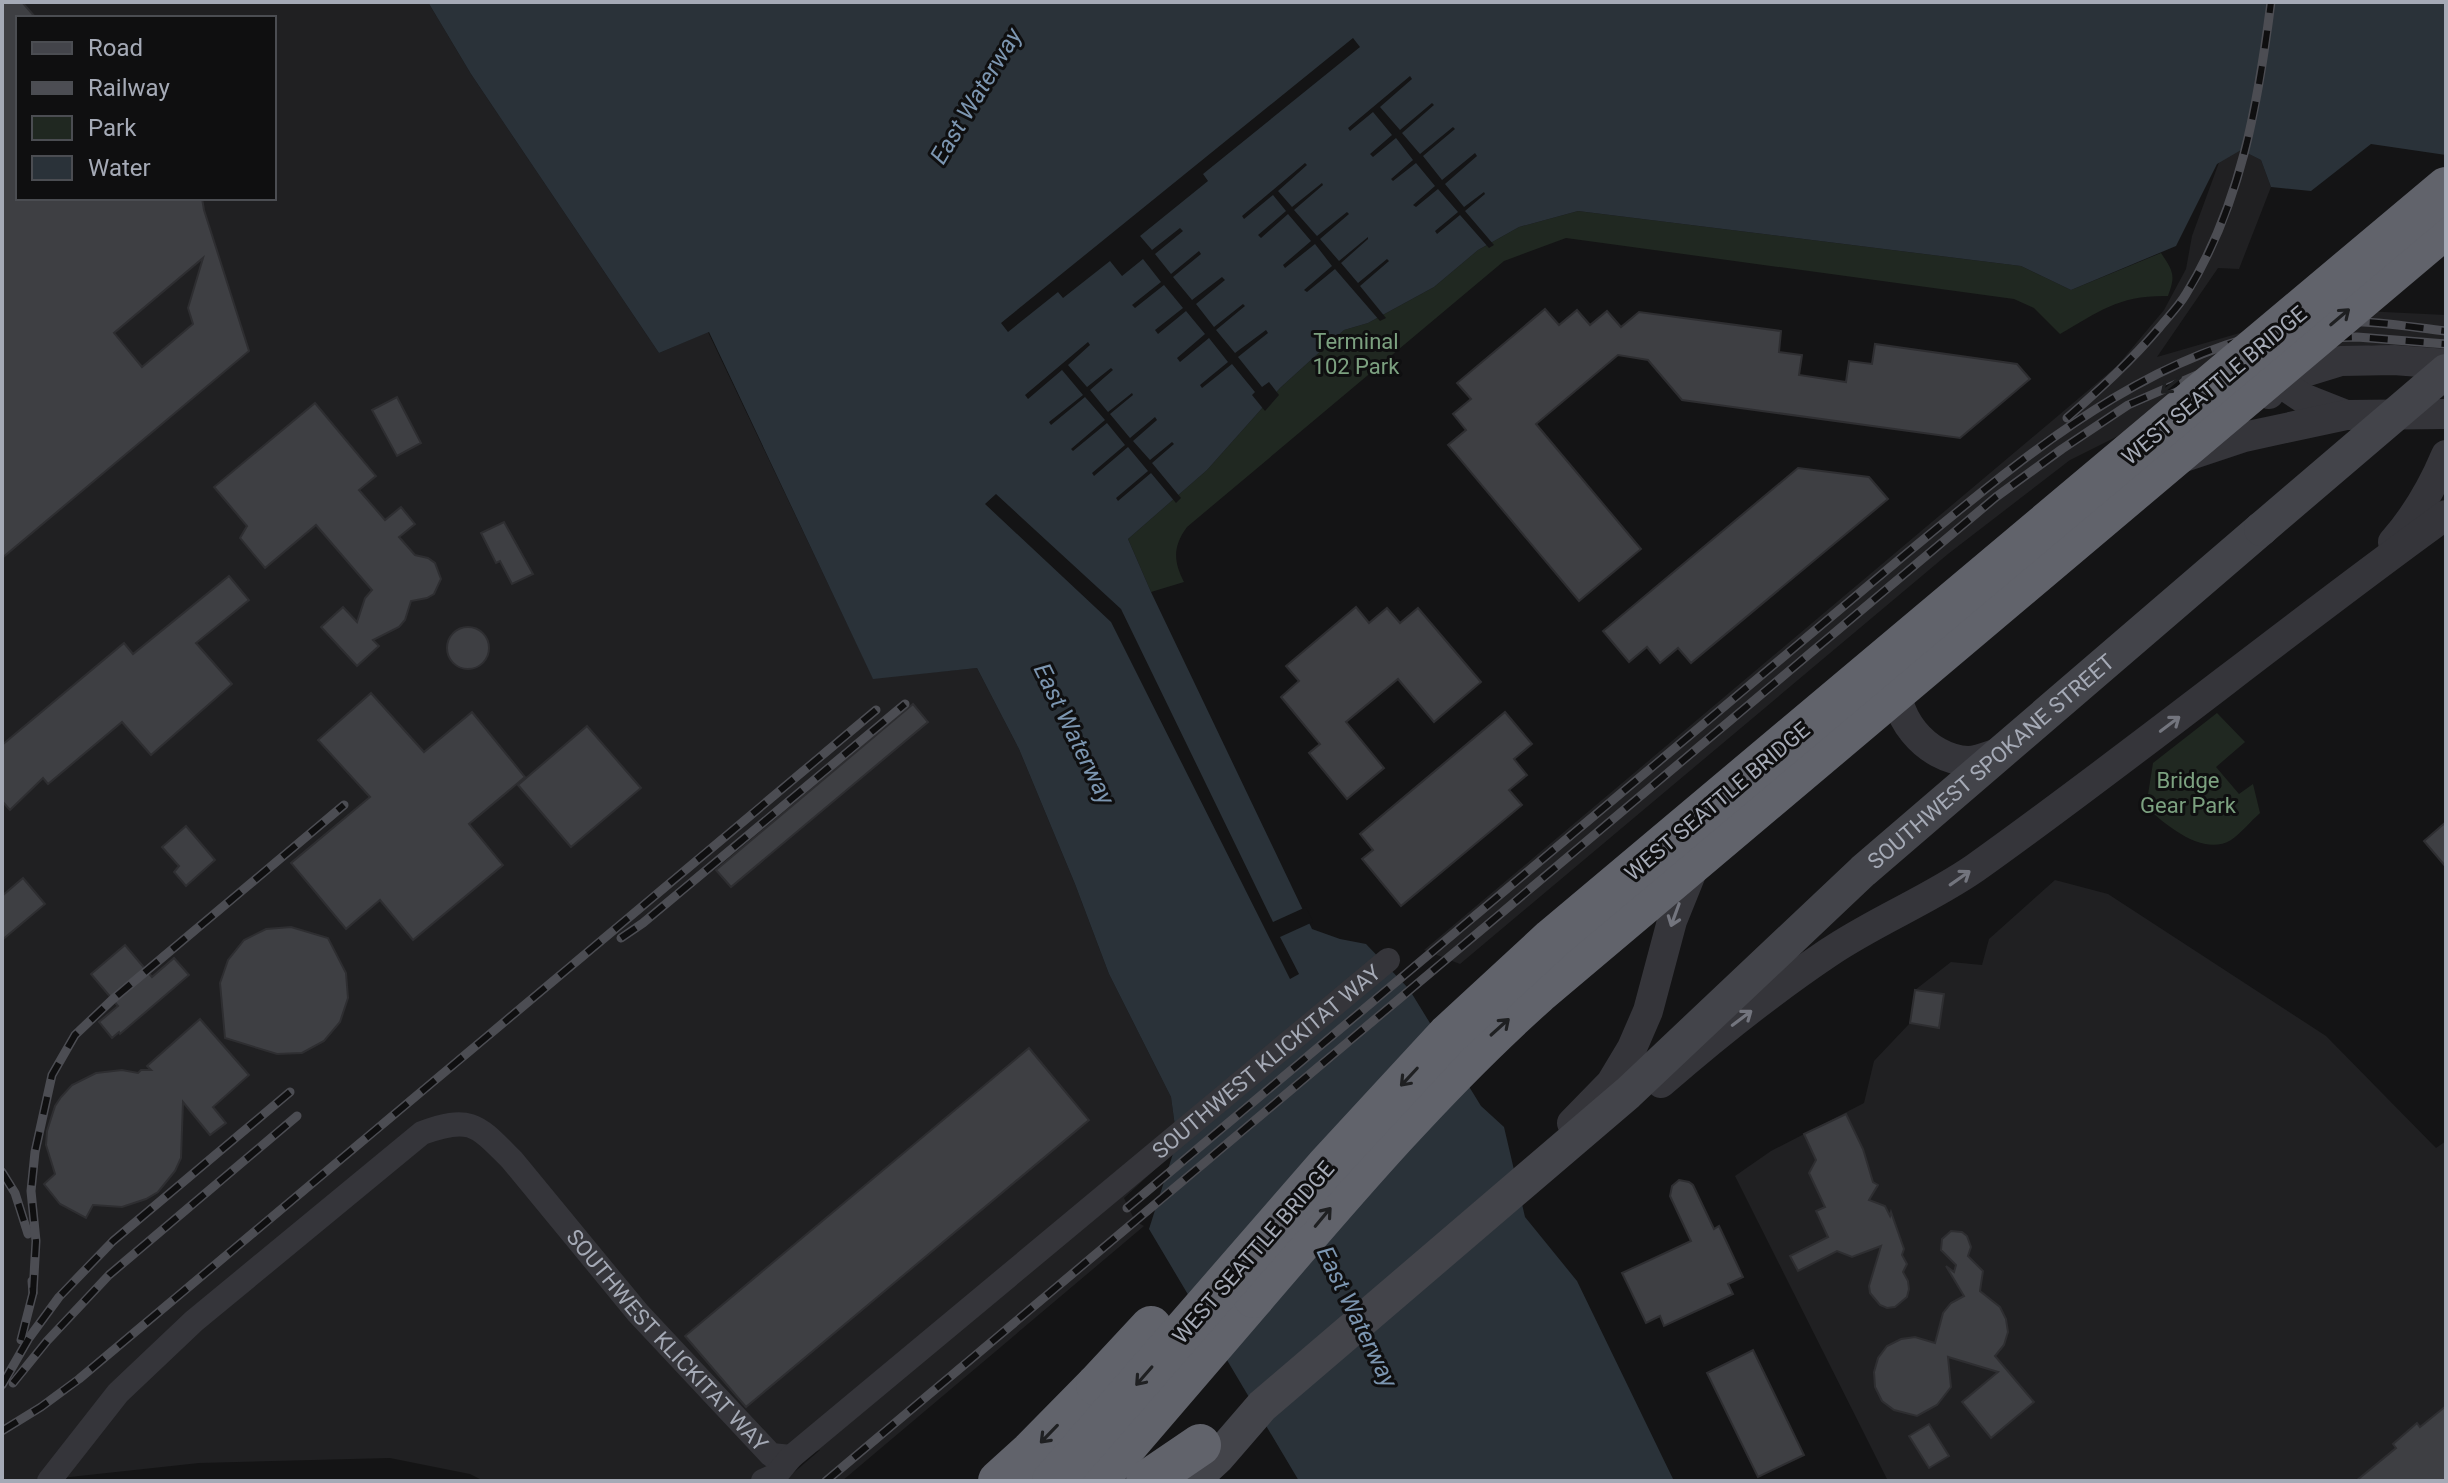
<svg xmlns="http://www.w3.org/2000/svg" width="2448" height="1483" viewBox="0 0 2448 1483" font-family="Roboto,sans-serif">
  <rect width="100%" height="100%" fill="#141415"/>
  <!-- built -->
  <g fill="#202022" fill-rule="evenodd">
    <path d="M 2,2 L 428,2 L 471,74 L 659,353 L 708,332 L 873,678 L 977,668 L 1019,749 L 1075,884 L 1109,974 L 1171,1097 L 1177,1141 L 1174,1152 L 1124,1198 L 1135,1221 L 1144,1226 L 842,1481 L 784,1481 L 820,1450 L 746,1481 L 484,1481 L 470,1474 L 390,1458 L 199,1463 L 33,1481 L 2,1481 ZM 18,18 L 274,18 L 274,198 L 18,198 Z"/>
    <polygon points="2241,150 2261,160 2271,187 2239,269 2218,268 2157,357 2323,309 2446,315 2446,354 2372,345 2295,365 2184,403 2070,460 1948,554 1460,964 1424,950 2117,366 2164,310 2186,269 2192,236 2221,157"/>
    <polygon points="2055,880 2108,894 2326,1036 2436,1148 2446,1141 2446,1481 1888,1481 1735,1176 1771,1151 1864,1103 1874,1061 1910,1023 1915,990 1951,962 1982,965 1989,939"/>
  </g>
  <!-- green -->
  <g fill="#202821">
    <path d="M 1578,211 L 2021,266 L 2071,290 L 2161,253 C 2173,271 2176,275 2168,296 C 2119,295 2100,311 2060,334 L 2034,308 L 2014,299 L 1566,238 L 1504,261 L 1187,527 C 1173,546 1173,561 1184,582 L 1151,592 L 1128,539 L 1207,470 L 1280,388 L 1344,330 L 1368,323 L 1434,287 L 1478,250 L 1519,227 Z"/>
    <path d="M 2217,713 L 2245,742 L 2216,767 L 2239,794 L 2253,784 L 2260,813 C 2251,821 2241,833 2231,840 C 2203,857 2166,825 2146,807 L 2153,763 Z"/>
  </g>
  <!-- water -->
  <polygon fill="#2a3239" points="428,2 2446,2 2446,155 2371,144 2311,191 2271,187 2261,160 2241,150 2217,164 2176,246 2071,290 2021,266 1578,211 1519,227 1478,250 1434,287 1368,323 1344,330 1280,388 1207,470 1128,539 1151,592 1312,929 1340,939 1366,944 1409,989 1481,1106 1504,1127 1525,1217 1577,1281 1674,1481 1299,1481 1149,1229 1177,1141 1171,1097 1109,974 1075,884 1019,749 977,668 873,679 709,332 659,353 471,74"/>
  <!-- pier -->
  <g fill="#141415">
    <polygon points="1353,38 1360,47 1203,174 1208,181 1140,236 1152,250 1180,228 1183,231 1155,254 1171,274 1199,251 1201,254 1173,277 1192,300 1222,277 1225,280 1196,304 1214,327 1243,304 1245,306 1216,330 1235,353 1266,330 1268,333 1238,357 1262,387 1269,382 1279,395 1265,411 1252,395 1255,392 1232,364 1202,388 1200,385 1228,362 1209,338 1180,362 1177,358 1205,334 1186,311 1158,334 1155,330 1183,308 1164,285 1135,308 1132,305 1161,282 1143,259 1122,276 1110,261 1063,298 1058,292 1008,332 1001,323"/>
    <polygon points="1410,76 1412,79 1380,107 1400,130 1432,103 1434,105 1402,133 1420,154 1453,127 1455,129 1423,156 1442,180 1475,153 1477,156 1445,184 1464,207 1484,192 1485,194 1465,211 1494,245 1489,248 1460,215 1437,234 1435,231 1458,212 1438,189 1416,207 1413,205 1435,186 1416,163 1393,181 1391,179 1413,160 1396,138 1373,157 1370,154 1392,135 1373,112 1350,131 1348,128"/>
    <polygon points="1305,163 1307,165 1278,191 1292,207 1322,183 1323,185 1294,210 1317,236 1347,212 1349,214 1320,239 1339,261 1368,237 1368,239 1341,263 1358,283 1387,259 1389,261 1360,286 1386,318 1380,321 1335,269 1307,292 1304,290 1332,266 1315,244 1285,268 1283,265 1311,241 1288,214 1261,238 1258,235 1286,211 1273,195 1244,219 1242,216"/>
    <polygon points="1088,342 1090,345 1068,365 1087,387 1111,368 1113,370 1090,390 1108,412 1132,393 1133,395 1110,414 1130,438 1155,417 1157,420 1133,441 1150,460 1172,442 1174,444 1152,463 1181,498 1176,503 1151,473 1118,501 1116,498 1148,471 1128,447 1094,476 1092,473 1125,445 1107,423 1073,451 1071,449 1105,420 1085,397 1051,425 1049,422 1083,395 1062,370 1028,399 1025,395"/>
    <polygon points="996,494 1121,609 1273,922 1306,907 1313,922 1280,937 1299,974 1290,979 1111,622 985,504"/>
  </g>
  <!-- building -->
  <g fill="#3e3f43" stroke="#2e2e31" stroke-width="2" fill-rule="evenodd">
    <path d="M 2,2 L 22,2 L 36,18 L 18,18 L 18,198 L 202,198 L 204,210 L 249,351 L 2,558 ZM 203,258 L 188,308 L 193,324 L 142,367 L 114,333 Z"/>
    <polygon points="1545,309 1559,325 1577,310 1590,325 1607,311 1621,327 1639,312 1781,331 1779,352 1802,355 1799,375 1846,382 1849,361 1872,364 1875,344 2017,364 2030,379 1960,438 1682,400 1648,360 1618,355 1536,424 1641,549 1579,601 1448,445 1466,430 1453,414 1471,399 1457,383"/>
    <polygon points="397,397 421,443 397,456 372,410"/>
    <polygon points="315,403 376,476 359,490 385,520 401,507 415,524 399,537 415,555 428,558 435,563 441,579 434,594 427,598 411,601 405,620 399,627 373,640 379,646 357,666 321,627 343,607 357,622 365,598 372,590 316,525 265,568 240,538 247,526 214,487"/>
    <polygon points="1798,468 1869,477 1888,499 1691,663 1678,648 1660,663 1647,647 1629,662 1603,631"/>
    <polygon points="504,522 533,574 512,584 500,561 496,563 481,533"/>
    <polygon points="229,576 249,600 196,643 232,684 151,755 122,722 48,784 43,778 10,810 2,801 2,745 124,643 133,654"/>
    <polygon points="1356,607 1369,623 1387,608 1400,623 1418,608 1481,682 1434,722 1398,679 1346,722 1384,768 1347,799 1309,753 1320,744 1281,697 1299,681 1286,666"/>
    <circle cx="468" cy="648" r="21"/>
    <polygon points="371,693 424,752 472,712 525,777 469,824 503,865 413,940 380,900 346,929 291,863 370,797 318,740"/>
    <polygon points="913,704 928,722 731,887 716,870"/>
    <polygon points="1505,712 1532,744 1514,759 1527,775 1509,790 1522,805 1401,906 1362,859 1373,850 1360,834"/>
    <polygon points="587,726 641,788 571,847 518,785"/>
    <polygon points="2446,822 2446,867 2424,841"/>
    <polygon points="186,826 215,860 186,886 174,872 179,866 162,847"/>
    <polygon points="23,878 45,904 2,940 2,896"/>
    <polygon points="291,927 328,938 346,973 348,998 340,1022 324,1041 302,1053 277,1054 225,1038 220,983 228,960 244,940 266,929"/>
    <polygon points="125,945 152,977 174,958 189,975 120,1034 119,1032 112,1038 99,1022 118,1006 91,974"/>
    <polygon points="1915,990 1944,994 1939,1028 1910,1023"/>
    <polygon points="200,1019 249,1075 213,1107 226,1123 210,1135 183,1102 181,1158 175,1171 158,1192 146,1199 122,1207 93,1205 86,1218 60,1204 44,1184 55,1174 46,1145 47,1131 55,1106 61,1097 72,1085 96,1073 122,1070 138,1073 141,1070 151,1070 147,1066"/>
    <polygon points="1029,1048 1089,1120 746,1407 685,1336"/>
    <polygon points="1846,1114 1863,1149 1873,1182 1878,1185 1869,1200 1885,1206 1890,1216 1891,1212 1904,1249 1902,1255 1907,1264 1903,1272 1908,1281 1909,1289 1907,1297 1895,1307 1887,1308 1880,1305 1870,1293 1869,1286 1881,1246 1852,1257 1837,1251 1798,1271 1790,1256 1828,1237 1816,1211 1825,1207 1809,1173 1816,1160 1804,1134"/>
    <polygon points="1679,1180 1689,1182 1693,1185 1714,1229 1719,1226 1743,1277 1728,1284 1733,1294 1664,1326 1660,1316 1646,1323 1622,1273 1691,1241 1670,1196 1672,1186"/>
    <polygon points="1951,1231 1962,1232 1967,1236 1971,1247 1968,1256 1983,1271 1980,1291 2000,1307 2006,1319 2008,1332 2004,1345 1995,1356 2034,1402 1991,1438 1962,1402 1998,1372 1948,1357 1951,1387 1937,1405 1917,1416 1894,1410 1882,1401 1875,1387 1874,1372 1878,1358 1887,1346 1901,1339 1915,1337 1935,1343 1943,1313 1951,1303 1964,1296 1946,1266 1954,1272 1956,1265 1941,1250 1942,1239"/>
    <polygon points="1753,1350 1804,1455 1758,1477 1707,1373"/>
    <polygon points="2446,1406 2446,1481 2356,1481 2396,1448 2393,1444 2417,1423 2420,1427"/>
    <polygon points="1929,1424 1949,1456 1929,1468 1909,1436"/>
  </g>
  <g fill="none" stroke-linecap="round" stroke-linejoin="round">
    <!-- minor -->
    <g stroke="#35353a" stroke-width="24">
      <path id="s1" d="M 49,1481 L 118,1393 L 194,1321 L 422,1133 C 471,1115 477,1125 512,1160 L 638,1313 L 771,1455 L 791,1457"/>
      <path id="s2" d="M 763,1481 L 776,1475 L 791,1457 L 1388,960"/>
    </g>
    <!-- tertiary -->
    <g stroke="#35353a" stroke-width="30">
      <polyline points="2272,382 2341,361 2394,360 2446,364"/>
      <polyline points="2269,394 2276,380 2303,398 2346,415"/>
      <polyline points="2184,457 2244,437 2346,415 2446,414"/>
      <path d="M 2393,542 C 2415,517 2433,486 2446,455"/>
      <path d="M 1899,673 C 1887,713 1927,760 1968,761 C 1977,761 1989,756 1998,753"/>
      <path d="M 1661,1083 C 1714,1037 1770,992 1828,953 C 1875,921 1929,900 1975,868 C 2135,754 2287,630 2446,515"/>
      <polyline points="1572,1123 1611,1083 1632,1048 1648,1011 1672,921 1695,864"/>
    </g>
    <!-- secondary -->
    <path stroke="#43444a" stroke-width="34" id="s3" d="M 1192,1481 L 1218,1457 L 1262,1406 L 1628,1093 L 1863,871 L 2261,529"/>
    <!-- motorway -->
    <g stroke="#61636b" stroke-width="42">
      <polyline points="999,1481 1031,1452 1097,1385"/>
      <polyline points="1096,1481 1254,1297"/>
      <polyline points="1147,1481 1200,1445"/>
    </g>
    <defs>
      <g id="rail">
        <path d="M 2067,418 C 2100,389 2131,361 2159,328 C 2168,317 2179,306 2186,294 C 2241,205 2258,104 2271,2"/>
        <polyline points="621,938 643,923 905,704"/>
        <polyline points="2,1172 15,1193 28,1234"/>
        <path d="M 1127,1208 L 1907,553 C 2032,450 2168,333 2337,322 C 2373,320 2410,327 2446,331"/>
        <polyline points="33,1293 36,1241 31,1191 35,1152 52,1075 75,1035 113,999 344,805"/>
        <polyline points="21,1340 33,1293 32,1281"/>
        <polyline points="13,1383 47,1341 109,1275 297,1116"/>
        <polyline points="2,1385 29,1338 59,1297 113,1241 290,1092"/>
        <polyline points="2,1431 41,1407 79,1379 876,710"/>
        <polyline points="826,1481 1996,497 2062,449 2128,405 2231,360 2286,342 2327,338 2357,337 2446,344"/>
      </g>
    </defs>
    <!-- rail casing -->
    <use href="#rail" stroke="#4c4d53" stroke-width="9"/>
    <!-- rail -->
    <use href="#rail" stroke="#0f0f10" stroke-width="6" stroke-dasharray="18" stroke-linecap="butt"/>
    <!-- secondary-bridge -->
    <polyline stroke="#43444a" stroke-width="34" points="2261,529 2446,371"/>
    <!-- motorway-bridge -->
    <g stroke="#61636b" stroke-width="42">
      <path d="M 1254,1297 C 1344,1192 1434,1086 1538,993 L 2446,227"/>
      <polyline points="1097,1385 1151,1327"/>
      <polyline points="1053,1481 1327,1166 1448,1035 1552,939 2446,188"/>
    </g>
  </g>
  <!-- one-way arrows -->
  <defs><path id="oneway-shaft" d="M-6 0H5M1.5-3L5.5 0L1.5 3" fill="none" stroke-width="1.6" stroke-linecap="round" stroke-linejoin="round" transform="scale(2)"/></defs>
  <g stroke="#1f2022">
    <use href="#oneway-shaft" transform="translate(2340 317) rotate(-40)"/>
    <use href="#oneway-shaft" transform="translate(2171 385) rotate(140)"/>
    <use href="#oneway-shaft" transform="translate(1500 1027) rotate(-42)"/>
    <use href="#oneway-shaft" transform="translate(1409 1077) rotate(133)"/>
    <use href="#oneway-shaft" transform="translate(1323 1217) rotate(-50)"/>
    <use href="#oneway-shaft" transform="translate(1144 1376) rotate(131)"/>
    <use href="#oneway-shaft" transform="translate(1049 1434) rotate(134)"/>
  </g>
  <g stroke="#73757e">
    <use href="#oneway-shaft" transform="translate(2170 724) rotate(-37)"/>
    <use href="#oneway-shaft" transform="translate(1960 878) rotate(-35)"/>
    <use href="#oneway-shaft" transform="translate(1675 915) rotate(110)"/>
    <use href="#oneway-shaft" transform="translate(1742 1018) rotate(-37)"/>
  </g>
  <g text-anchor="middle" stroke-width="6" stroke-linejoin="round" paint-order="stroke">
    <!-- park labels -->
    <g font-size="22" fill="#7ca180" stroke="#0f0f10">
      <text x="1356" y="349">Terminal<tspan x="1356" dy="25">102 Park</tspan></text>
      <text x="2188" y="788">Bridge<tspan x="2188" dy="25">Gear Park</tspan></text>
    </g>
    <!-- street labels -->
    <g font-size="22" fill="#a5aab6" stroke="#0f0f10">
      <text transform="translate(2214 385) rotate(-40)" y="8">WEST SEATTLE BRIDGE</text>
      <text dy="8" stroke="none"><textPath href="#s3" startOffset="1076">SOUTHWEST SPOKANE STREET</textPath></text>
      <text transform="translate(1717 801) rotate(-40)" y="8">WEST SEATTLE BRIDGE</text>
      <text dy="8" stroke="none"><textPath href="#s2" startOffset="656">SOUTHWEST KLICKITAT WAY</textPath></text>
      <text transform="translate(1253 1252) rotate(-49)" y="8">WEST SEATTLE BRIDGE</text>
      <text dy="8" stroke="none"><textPath href="#s1" startOffset="854">SOUTHWEST KLICKITAT WAY</textPath></text>
    </g>
    <!-- water labels -->
    <g font-size="24" font-style="italic" fill="#7c96b1" stroke="#0f0f10">
      <text transform="translate(976 96) rotate(-59)" y="8">East Waterway</text>
      <text transform="translate(1074 734) rotate(64)" y="8">East Waterway</text>
      <text transform="translate(1357 1317) rotate(64)" y="8">East Waterway</text>
    </g>
  </g>
  <!-- border -->
  <rect width="2448" height="1483" fill="none" stroke="#a5aab6" stroke-width="8"/>
  <!-- legend -->
  <rect x="16" y="16" width="260" height="184" fill="#0f0f10" stroke="#4b4d52" stroke-width="2"/>
  <rect x="32" y="42" width="40" height="12" fill="#43444a" stroke="#4b4d52" stroke-width="2"/>
  <text x="88" y="56" font-size="24" fill="#a5aab6">Road</text>
  <rect x="32" y="82" width="40" height="12" fill="#4c4d53" stroke="#4b4d52" stroke-width="2"/>
  <text x="88" y="96" font-size="24" fill="#a5aab6">Railway</text>
  <rect x="32" y="116" width="40" height="24" fill="#202821" stroke="#4b4d52" stroke-width="2"/>
  <text x="88" y="136" font-size="24" fill="#a5aab6">Park</text>
  <rect x="32" y="156" width="40" height="24" fill="#2a3239" stroke="#4b4d52" stroke-width="2"/>
  <text x="88" y="176" font-size="24" fill="#a5aab6">Water</text>
</svg>
